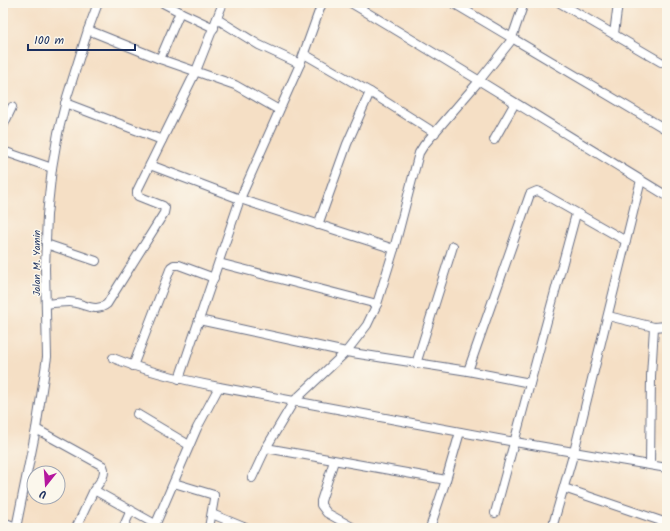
<svg xmlns="http://www.w3.org/2000/svg" width="670" height="531" viewBox="0 0 670 531" font-family="Kalam,sans-serif">
  <rect width="100%" height="100%" fill="#fbf7ec"/>
  <filter id="ink" filterUnits="userSpaceOnUse"><feTurbulence type="fractalNoise" baseFrequency=".025" numOctaves="2"/><feDisplacementMap in="SourceGraphic" scale="8" xChannelSelector="R" yChannelSelector="G"/><feConvolveMatrix kernelMatrix="1 2 1 2 8 2 1 2 1" color-interpolation-filters="sRGB"/></filter>
  <filter id="wash" filterUnits="userSpaceOnUse"><feTurbulence type="fractalNoise" baseFrequency=".012" numOctaves="4" result="noise"/><feDisplacementMap in="SourceGraphic" scale="16" xChannelSelector="R" yChannelSelector="G"/><feGaussianBlur stdDeviation="0.9" result="paint"/><feColorMatrix in="noise" values="0 0 0 0 0 0 0 0 0 0 0 0 0 0 0 0 0 1.4 0 .05"/><feComposite in="paint" operator="in"/></filter>
  <g filter="url(#wash)">
    <rect width="100%" height="100%" fill="#f5dfc5"/>
  </g>
  <g filter="url(#ink)">
    <g fill="none" stroke-linecap="round" stroke-linejoin="round">
      <defs>
        <g id="minor">
          <polyline points="163,3 180,12 214,28"/>
          <path d="M 351,3 C 457,66 562,132 667,196"/>
          <polyline points="453,3 667,130"/>
          <polyline points="560,3 661,62"/>
          <polyline points="217,19 259,45 300,64"/>
          <polyline points="88,30 160,59 235,85 279,110"/>
          <polyline points="614,34 618,3"/>
          <polyline points="304,54 370,92 435,133"/>
          <polyline points="160,59 180,12"/>
          <polyline points="65,103 162,140"/>
          <polyline points="3,126 12,107"/>
          <polyline points="494,140 515,103"/>
          <polyline points="3,151 52,168"/>
          <polyline points="150,165 240,199 394,249"/>
          <polyline points="318,225 347,144 370,92"/>
          <polyline points="46,244 96,261"/>
          <polyline points="219,263 377,304"/>
          <path d="M 46,304 C 54,303 62,302 69,302 C 82,302 95,314 107,304 L 164,213 L 165,208 L 163,206 L 138,196 L 137,194 L 137,191 L 196,71 L 223,3"/>
          <polyline points="608,316 654,327 667,326"/>
          <polyline points="199,320 346,352 468,371 530,383"/>
          <path d="M 113,358 C 147,372 183,380 219,387 L 515,442 L 667,468"/>
          <polyline points="416,364 453,246"/>
          <polyline points="133,366 171,267 174,265 179,265 214,278"/>
          <polyline points="468,371 530,194 537,191 540,192 626,241"/>
          <polyline points="179,379 240,199 300,64 322,3"/>
          <polyline points="137,414 189,445"/>
          <path d="M 36,429 L 103,466 C 107,475 99,483 94,490"/>
          <polyline points="266,448 446,480"/>
          <polyline points="334,461 321,501 321,505 327,513 354,528"/>
          <polyline points="650,464 651,376 654,327"/>
          <polyline points="252,478 266,448 294,401 346,352 367,325 377,304 394,249 419,153 424,145 479,81 510,42 514,32 524,3"/>
          <polyline points="174,483 214,495 214,499 209,528"/>
          <polyline points="564,488 667,523"/>
          <polyline points="495,513 576,214"/>
          <polyline points="212,514 246,528"/>
          <polyline points="3,522 16,527"/>
          <polyline points="16,528 36,429 47,357 45,268 47,215 52,168 58,133 67,97 88,30 98,3"/>
          <polyline points="76,528 94,490 155,524"/>
          <polyline points="123,528 131,510"/>
          <polyline points="154,528 197,428 219,387"/>
          <polyline points="430,528 446,480 460,432"/>
          <polyline points="552,528 574,452 641,180"/>
        </g>
      </defs>
      <!-- minor casing -->
      <use href="#minor" stroke="#676d82" stroke-width="10"/>
      <!-- minor -->
      <use href="#minor" stroke="#fff" stroke-width="8"/>
    </g>
  </g>
  <g text-anchor="middle" stroke-width="3" stroke-linejoin="round" paint-order="stroke">
    <!-- street labels -->
    <g font-size="10" fill="#1b2f5e" stroke="#fbf7ec">
      <text transform="translate(36 263) rotate(-90)" y="4">Jalan M. Yamin</text>
    </g>
  </g>
  <!-- margin -->
  <rect width="670" height="531" fill="none" stroke="#fbf7ec" stroke-width="16"/>
  <!-- north arrow -->
  <g transform="translate(46 485) rotate(197)"><circle r="19" fill="#fbf7ec" stroke="#a1a7b3"/>
  <path d="M0-3L7 15L0 10L-7 15Z" fill="#b5179e"/>
  <text y="-6" font-size="11" font-weight="bold" text-anchor="middle" fill="#1b2f5e">U</text>
  </g>
  <!-- scale -->
  <path d="M28 44v6h107v-6" fill="none" stroke="#1b2f5e" stroke-width="2"/>
  <text x="34" y="44" font-size="12" fill="#1b2f5e" stroke="#fbf7ec" stroke-width="3" paint-order="stroke">100 m</text>
</svg>
